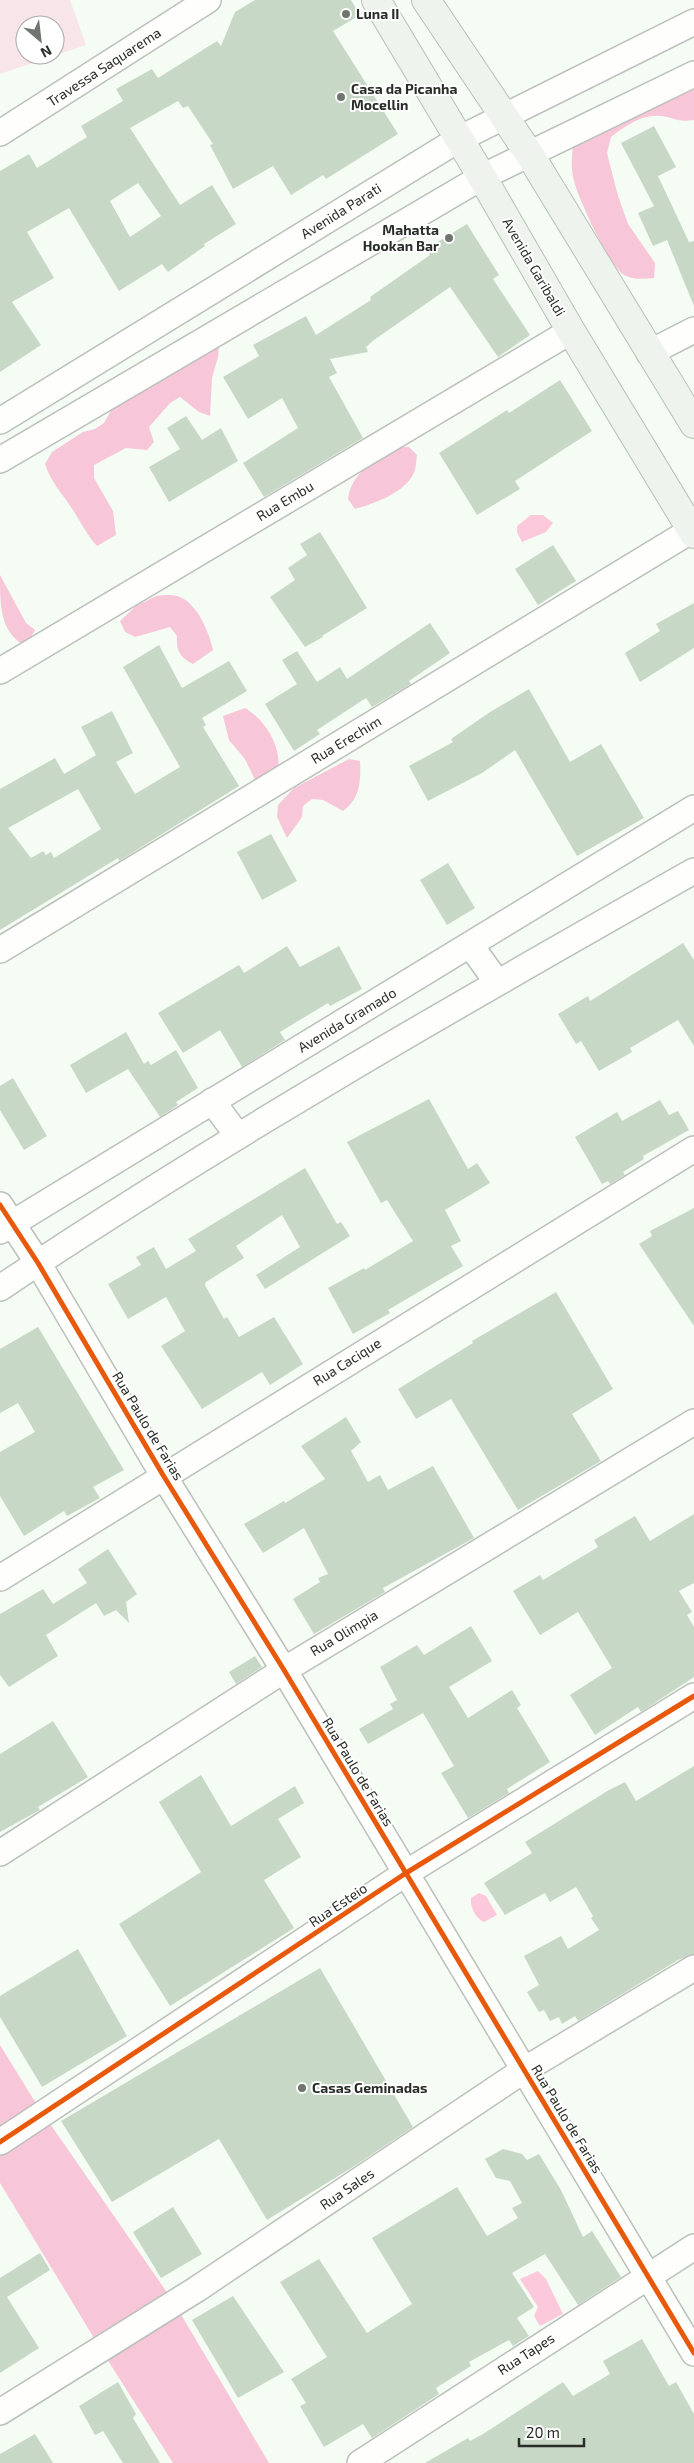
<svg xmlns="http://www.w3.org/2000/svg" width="694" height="2463" viewBox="0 0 694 2463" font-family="'Exo 2',sans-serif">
  <rect width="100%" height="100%" fill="#f5fcf4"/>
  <!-- green -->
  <path fill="#f7e5ea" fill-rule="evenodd" d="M 0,0 L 70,0 L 86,45 L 0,74 ZM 25,25 L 55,25 L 55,55 L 25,55 Z"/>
  <!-- forest -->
  <g fill="#f7c6d9">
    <path d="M 694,82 L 694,120 C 683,122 678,120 667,117 C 645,112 628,124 611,137 L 607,153 L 618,196 L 628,224 L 655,263 L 654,278 C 645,279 633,280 624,275 C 609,266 579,200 574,181 C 570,166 572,150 575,135 Z"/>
    <path d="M 219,345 L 218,357 L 212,378 L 210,416 L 199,412 L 180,397 L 170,403 L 149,427 L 154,442 L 147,450 L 126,448 L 94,465 L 94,478 L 113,511 L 116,535 L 97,546 C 86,534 80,520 71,507 C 61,492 51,482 45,464 L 52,452 L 83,432 L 95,429 L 104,423 L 116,402 Z"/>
    <path d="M 397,447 L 409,447 L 417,455 C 416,463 416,472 411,478 C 400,494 373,504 355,509 L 348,499 C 351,473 376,459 397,447 Z"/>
    <path d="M 0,575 L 26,623 L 35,630 L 26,646 C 0,633 0,606 0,575 Z"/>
    <path d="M 156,596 C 164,595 173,594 180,597 C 198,605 209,632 213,650 L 193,664 C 180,657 176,651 177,636 L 170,627 L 135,637 L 125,632 L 120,621 L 136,606 Z"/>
    <path d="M 245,708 C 267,721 284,750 277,776 L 267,781 L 255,780 L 245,759 L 229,740 L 223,716 Z"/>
    <path d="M 349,759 L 360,761 C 361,781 360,799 343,811 L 323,800 L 312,799 L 303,806 L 302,817 L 287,838 L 277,817 L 278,805 L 294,788 Z"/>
    <polygon points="0,2045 37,2105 173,2301 269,2463 173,2463 100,2348 0,2183"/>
  </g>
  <!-- water -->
  <g fill="#fcc8dc">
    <polygon points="531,515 543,515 553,523 546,532 522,542 517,532 517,526"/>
    <path d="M 479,1893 L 486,1896 L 497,1915 L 484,1922 C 475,1918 470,1907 471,1898 Z"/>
    <polygon points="538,2271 546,2279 563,2314 540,2326 534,2316 538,2307 520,2279"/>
  </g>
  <!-- building -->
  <g fill="#c8d8c6" fill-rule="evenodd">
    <path d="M 255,0 L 351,0 L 360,15 L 333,31 L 398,134 L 326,179 L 323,175 L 291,195 L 273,166 L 233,189 L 210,145 L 213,144 L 188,106 L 183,108 L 178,101 L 130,128 L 180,205 L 212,185 L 236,224 L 204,244 L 205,246 L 168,272 L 162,264 L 119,291 L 69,208 L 27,232 L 54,278 L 12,302 L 41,345 L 0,372 L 0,171 L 29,154 L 37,168 L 87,137 L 81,126 L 123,101 L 116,89 L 152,69 L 158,78 L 217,41 L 221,46 L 235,12 ZM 138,183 L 161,216 L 130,237 L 110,201 Z"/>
    <polygon points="654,126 676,167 658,176 689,242 694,241 694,306 667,240 653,246 638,213 654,206 621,143"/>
    <polygon points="467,224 499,275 493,279 530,335 498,357 450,287 374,340 366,347 368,352 330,359 337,373 329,377 363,438 264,497 243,463 298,428 282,398 248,419 223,377 259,356 253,345 306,316 316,335 371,300 370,297 430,255 426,249"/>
    <polygon points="560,380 592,431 515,481 520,489 477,515 439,453 507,410 509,413"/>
    <polygon points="186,416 202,440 221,428 238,461 169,502 149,467 180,449 167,428"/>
    <polygon points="320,532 367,608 322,636 323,637 305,647 270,597 295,580 288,568 307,555 300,544"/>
    <polygon points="553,545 576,581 538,605 515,569"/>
    <polygon points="694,603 694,648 640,682 625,653 660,631 656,624"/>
    <polygon points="430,623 450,653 409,681 411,684 372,707 366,698 317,730 320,734 294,751 265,704 297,684 282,660 297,651 317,682 340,667 347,679"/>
    <path d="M 159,645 L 182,688 L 229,661 L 247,691 L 202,718 L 206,725 L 203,727 L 239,786 L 119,861 L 118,858 L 0,930 L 0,789 L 55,758 L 64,774 L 96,755 L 81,727 L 112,711 L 133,753 L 116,762 L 135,794 L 180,767 L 123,667 ZM 78,789 L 101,829 L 54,858 L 51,852 L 46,855 L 43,851 L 31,858 L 8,828 Z"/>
    <polygon points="529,689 570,762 601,744 644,818 577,856 515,750 482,773 428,801 409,766 453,742 451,739 490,712"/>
    <polygon points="271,834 297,881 262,900 237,852"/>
    <polygon points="448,863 475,908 447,925 420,880"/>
    <polygon points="683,943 694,960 694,1046 678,1020 630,1048 632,1052 599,1071 581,1041 576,1044 558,1014 588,996 590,1001"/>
    <polygon points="287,946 300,967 339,946 362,989 330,1006 328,1003 280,1032 285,1040 242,1067 220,1030 183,1053 158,1013 239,965 244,973"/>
    <polygon points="126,1032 144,1064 148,1061 151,1065 176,1050 198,1088 176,1102 178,1105 160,1117 128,1069 86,1093 70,1065"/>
    <polygon points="13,1078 47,1136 24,1150 0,1110 0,1086"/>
    <polygon points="429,1099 468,1169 477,1163 490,1183 445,1210 461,1241 451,1246 463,1266 388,1310 390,1313 353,1334 328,1288 364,1268 365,1270 413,1241 387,1200 381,1203 347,1142"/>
    <polygon points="660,1100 669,1115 678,1111 689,1130 643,1156 644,1159 623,1172 625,1175 610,1184 608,1181 602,1184 575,1137 617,1112 622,1121"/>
    <polygon points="305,1168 337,1224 341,1222 350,1236 265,1289 256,1275 300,1247 282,1215 236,1246 244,1258 206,1282 205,1285 224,1319 227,1317 239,1337 274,1317 303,1364 270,1385 262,1372 202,1409 161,1346 185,1331 166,1297 128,1319 108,1284 141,1265 136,1257 154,1247 166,1269 196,1251 188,1239"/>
    <polygon points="694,1208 694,1326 639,1244 652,1236 650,1231"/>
    <polygon points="556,1292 613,1389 572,1414 601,1461 518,1510 451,1399 416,1419 398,1389 473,1343 472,1341"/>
    <polygon points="38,1327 124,1470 93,1487 100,1498 67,1516 64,1511 24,1536 0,1496 0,1452 35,1432 18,1403 0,1413 0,1349"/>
    <polygon points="346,1417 361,1442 351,1451 368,1482 380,1475 388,1490 433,1466 474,1538 383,1588 385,1592 314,1634 293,1599 320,1582 318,1578 328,1574 304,1528 263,1553 244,1524 284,1501 285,1503 325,1479 301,1446"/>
    <polygon points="694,1514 694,1583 679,1591 692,1612 687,1615 694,1627 694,1677 641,1712 638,1707 595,1735 570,1695 612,1668 578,1612 540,1635 513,1591 540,1575 543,1580 598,1547 594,1540 635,1516 650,1541"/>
    <polygon points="108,1549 137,1594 126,1602 129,1623 116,1610 104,1616 96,1603 46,1635 58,1656 9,1687 0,1675 0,1614 43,1589 53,1604 87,1583 78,1569"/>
    <polygon points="471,1626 492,1661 449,1687 468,1718 512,1690 521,1705 517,1708 550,1762 507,1789 509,1793 468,1818 441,1773 454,1766 423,1713 368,1744 359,1729 393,1709 390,1704 397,1700 380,1667 417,1645 424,1655"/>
    <polygon points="255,1656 262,1667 236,1684 229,1672"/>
    <polygon points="53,1721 88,1777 38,1807 40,1810 0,1832 0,1754"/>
    <polygon points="694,1766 694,1954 678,1960 578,2021 575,2016 562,2024 559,2017 550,2021 544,2010 539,2012 527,1992 539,1985 524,1956 561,1936 568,1949 599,1930 591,1918 593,1916 576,1887 550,1902 545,1893 505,1915 484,1883 532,1853 525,1842 609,1790 625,1782 636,1801"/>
    <polygon points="201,1775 231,1826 295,1786 304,1803 278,1819 301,1857 264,1880 294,1928 170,2006 119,1924 201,1872 159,1802"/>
    <polygon points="78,1949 127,2036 42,2087 0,2017 0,1996"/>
    <polygon points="320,1968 413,2127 356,2165 267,2220 219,2139 112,2202 61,2121"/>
    <polygon points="503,2149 522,2154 527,2160 539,2154 561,2190 583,2237 592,2231 621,2277 578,2305 545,2254 512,2273 534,2307 517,2318 529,2336 513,2346 509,2340 469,2362 471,2366 436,2388 439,2394 372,2438 363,2424 324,2447 300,2406 306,2403 291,2379 327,2357 280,2282 319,2259 367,2333 412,2304 372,2238 457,2187 487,2236 518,2218 512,2208 522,2203 510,2181 496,2178 485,2159"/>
    <polygon points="173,2207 202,2254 161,2278 133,2232"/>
    <polygon points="40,2253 50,2270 7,2297 39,2348 0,2373 0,2278"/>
    <polygon points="233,2296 284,2372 238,2398 192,2320"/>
    <polygon points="642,2339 669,2386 676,2382 694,2414 694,2463 425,2463 468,2438 470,2441 483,2434 563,2382 573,2396 610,2374 603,2361"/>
    <polygon points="118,2382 136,2414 133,2418 160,2463 123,2463 103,2431 95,2435 79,2406"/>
    <polygon points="35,2434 53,2463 0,2463 0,2454"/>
  </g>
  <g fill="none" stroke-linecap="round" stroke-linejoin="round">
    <defs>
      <g id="minor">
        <polyline points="0,133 208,0"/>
        <polyline points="649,353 694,330"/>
        <polyline points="0,421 459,139 694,22"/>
        <polyline points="0,460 482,177 694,74"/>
        <polyline points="0,671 571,331"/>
        <polyline points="471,946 497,982"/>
        <polyline points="0,950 692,530"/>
        <polyline points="212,1101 238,1136"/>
        <polyline points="0,1205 38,1263 163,1475 284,1670 694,2353"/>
        <polyline points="0,1231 694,808"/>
        <path d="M 0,1288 C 224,1138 459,1004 694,871"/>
        <polyline points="0,1578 694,1149"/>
        <polyline points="0,1853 284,1670 694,1422"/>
        <polyline points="0,2142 406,1873 694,1696"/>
        <polyline points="0,2412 197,2289 524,2070 694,1968"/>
        <polyline points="360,2463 694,2247"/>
      </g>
      <g id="major">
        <polyline points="376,0 482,177 571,331 694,534"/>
        <polyline points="426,0 530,155 694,424"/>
      </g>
    </defs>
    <!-- minor casing -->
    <use href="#minor" stroke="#bbc0ba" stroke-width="28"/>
    <!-- major casing -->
    <use href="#major" stroke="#b6c0b5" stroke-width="30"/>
    <!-- minor -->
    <use href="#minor" stroke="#fefffd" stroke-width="25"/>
    <!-- major -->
    <use href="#major" stroke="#eef3ed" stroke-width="28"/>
    <defs>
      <g id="cycleway">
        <polyline points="0,1205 38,1263 163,1475 284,1670 694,2353"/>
        <polyline points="0,2142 406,1873 694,1696"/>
      </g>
    </defs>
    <!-- cycleway casing -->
    <use href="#cycleway" stroke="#fff" stroke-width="8"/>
    <!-- cycleway -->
    <use href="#cycleway" stroke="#e8590c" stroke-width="5"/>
  </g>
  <!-- markers -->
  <g fill="#70756f" stroke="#fff" stroke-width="2">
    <circle cx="346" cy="14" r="5"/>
    <circle cx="341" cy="97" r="5"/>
    <circle cx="449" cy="238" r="5"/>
    <circle cx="302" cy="2088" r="5"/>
  </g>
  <g text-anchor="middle" stroke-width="4" stroke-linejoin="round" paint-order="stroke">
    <!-- poi labels -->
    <g font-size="14" font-weight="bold" fill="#292d28" stroke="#fff" text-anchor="start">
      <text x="356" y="19">Luna II</text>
      <text x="351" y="94">Casa da Picanha<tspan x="351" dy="16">Mocellin</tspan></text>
      <text x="439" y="235" text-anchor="end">Mahatta<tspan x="439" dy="16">Hookan Bar</tspan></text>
      <text x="312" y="2093">Casas Geminadas</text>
    </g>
    <!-- street labels -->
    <g font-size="14" fill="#292d28" stroke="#fff">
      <text transform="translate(104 67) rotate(-33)" y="5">Travessa Saquarema</text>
      <text transform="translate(341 211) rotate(-32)" y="5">Avenida Parati</text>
      <text transform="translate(534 267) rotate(60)" y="5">Avenida Garibaldi</text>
      <text transform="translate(285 501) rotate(-31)" y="5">Rua Embu</text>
      <text transform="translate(346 740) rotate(-31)" y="5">Rua Erechim</text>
      <text transform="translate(347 1020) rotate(-31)" y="5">Avenida Gramado</text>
      <text transform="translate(347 1362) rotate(-32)" y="5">Rua Cacique</text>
      <text transform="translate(148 1426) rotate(59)" y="5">Rua Paulo de Farias</text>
      <text transform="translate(344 1633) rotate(-31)" y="5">Rua Olimpia</text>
      <text transform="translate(358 1772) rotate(59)" y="5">Rua Paulo de Farias</text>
      <text transform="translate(338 1905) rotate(-34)" y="5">Rua Esteio</text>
      <text transform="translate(567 2119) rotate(59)" y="5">Rua Paulo de Farias</text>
      <text transform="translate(347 2189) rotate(-34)" y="5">Rua Sales</text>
      <text transform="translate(526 2354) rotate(-33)" y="5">Rua Tapes</text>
    </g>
  </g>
  <!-- north arrow -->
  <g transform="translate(40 40) rotate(152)"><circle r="24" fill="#ffffff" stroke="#a9aba9"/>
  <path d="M0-4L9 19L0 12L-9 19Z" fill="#70756f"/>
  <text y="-8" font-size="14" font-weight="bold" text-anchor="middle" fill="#292d28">N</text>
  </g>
  <!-- scale -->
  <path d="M519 2438v8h65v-8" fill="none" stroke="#292d28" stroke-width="2.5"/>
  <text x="526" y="2438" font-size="15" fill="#292d28" stroke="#ffffff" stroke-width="4" paint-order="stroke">20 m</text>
</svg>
